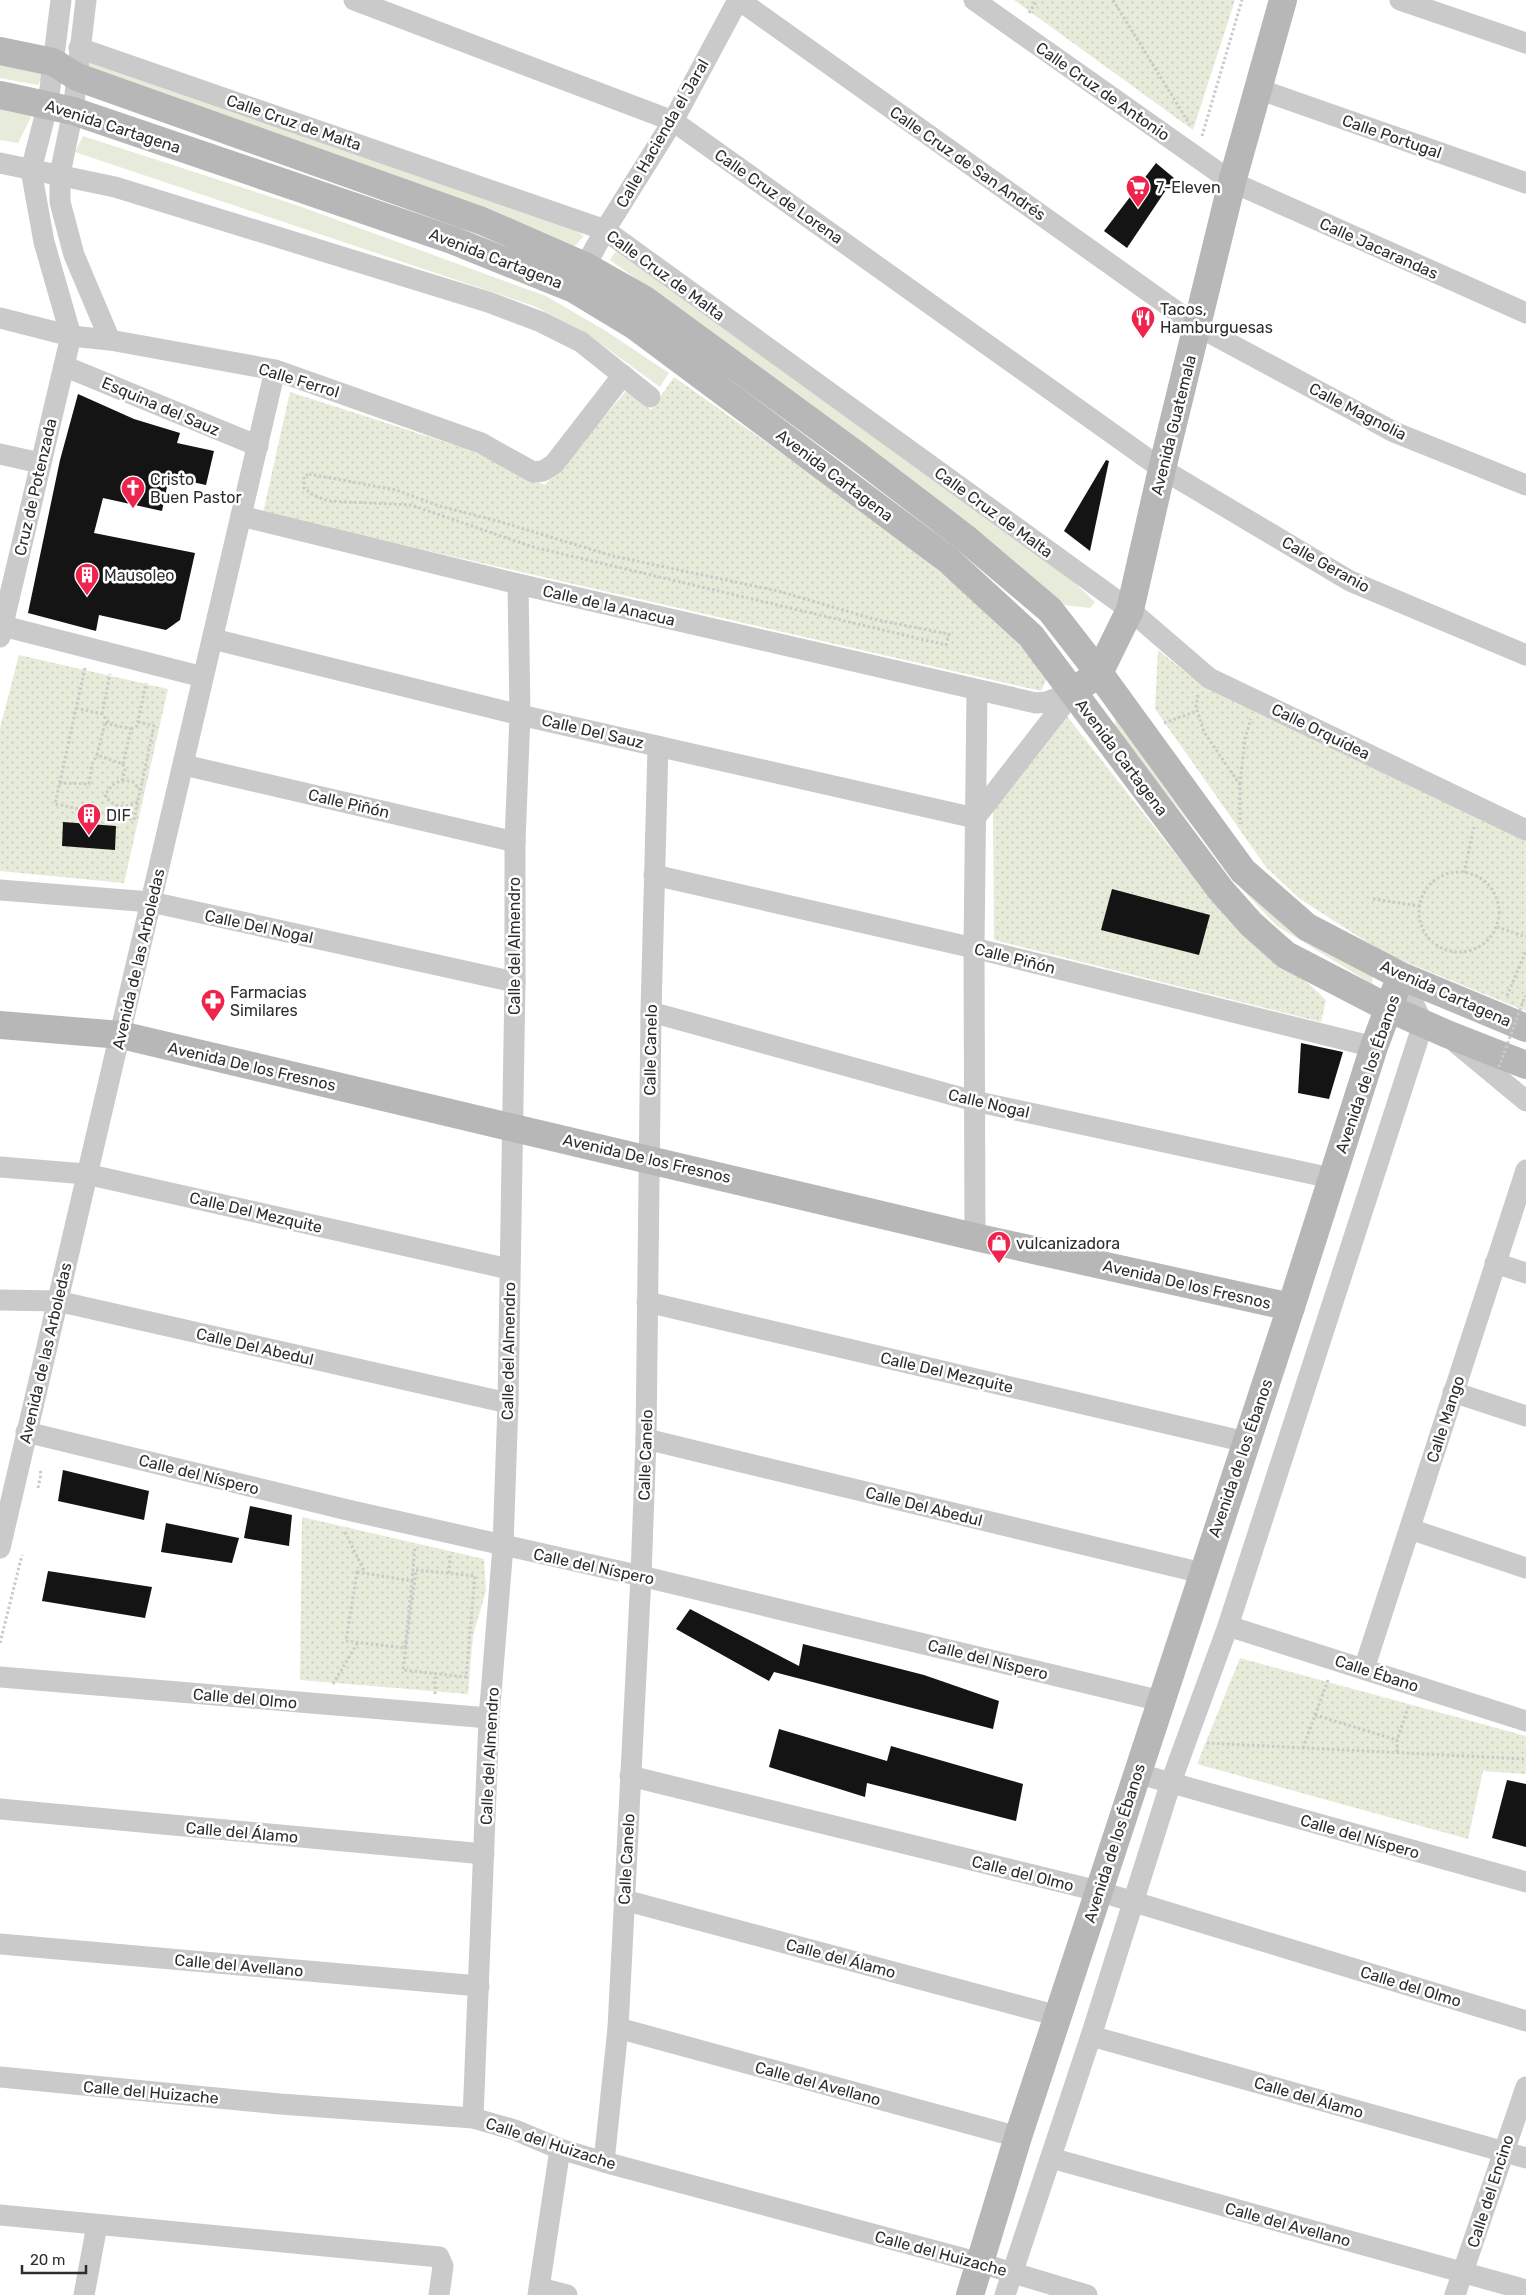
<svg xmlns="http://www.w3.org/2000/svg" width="1526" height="2295" viewBox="0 0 1526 2295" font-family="Rubik,sans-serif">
  <defs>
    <pattern id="park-dots" width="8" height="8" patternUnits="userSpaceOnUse" patternTransform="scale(1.25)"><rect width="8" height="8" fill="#e6ecd9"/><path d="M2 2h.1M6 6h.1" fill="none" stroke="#c6cbbb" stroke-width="1.8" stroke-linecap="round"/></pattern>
  </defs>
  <rect width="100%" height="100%" fill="#fff"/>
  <!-- green -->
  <g fill="#e6ecd9">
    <polygon points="87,56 563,222 584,236 574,247 84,69"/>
    <polygon points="0,64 44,74 38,85 0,78"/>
    <polygon points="0,105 33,113 18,143 0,140"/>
    <polygon points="83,136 296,205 546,296 606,331 669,373 660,387 583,331 534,306 75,152"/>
    <polygon points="619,246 1063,572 1095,602 1090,608 1064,605 853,436 610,260"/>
    <polygon points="1116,712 1242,874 1373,973 1372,984 1277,926 1241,888 1115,728"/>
  </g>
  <!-- park -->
  <g fill="url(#park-dots)">
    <polygon points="1014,0 1235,0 1193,130"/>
    <polygon points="674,377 897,535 1000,624 1048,676 1041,691 263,513 290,392 470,450 545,485 627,390 651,410"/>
    <polygon points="1158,650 1203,686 1526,838 1526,1011 1384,953 1300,899 1266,867 1155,709"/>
    <polygon points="19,655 168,689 124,883 0,871 0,728"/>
    <polygon points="1066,715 1188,870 1326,1000 1321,1022 994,940 993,808"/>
    <polygon points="302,1517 484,1559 486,1591 473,1635 468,1694 300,1680"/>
    <polygon points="1240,1658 1526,1736 1526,1774 1483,1771 1468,1839 1197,1764"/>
  </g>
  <!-- building -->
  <g fill="#141414">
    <polygon points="1156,163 1174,178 1127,248 1104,231"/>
    <polygon points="78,394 134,419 180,433 177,443 214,451 206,485 169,477 162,511 103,498 94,533 195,553 180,620 166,630 99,615 96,631 28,613 60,460"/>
    <polygon points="1106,460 1109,461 1090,551 1064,531"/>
    <polygon points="63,822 116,826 115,850 62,846"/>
    <polygon points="1112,889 1210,915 1199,955 1101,930"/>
    <polygon points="1301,1043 1343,1052 1329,1099 1298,1093"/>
    <polygon points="63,1470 149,1491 144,1520 58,1501"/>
    <polygon points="250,1506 292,1515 289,1546 244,1538"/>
    <polygon points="166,1523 239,1538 232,1563 161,1552"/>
    <polygon points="48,1571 152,1587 145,1618 42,1601"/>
    <polygon points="690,1609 799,1666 803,1644 924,1675 999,1701 993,1729 774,1672 769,1681 676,1629"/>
    <polygon points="779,1729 887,1761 891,1746 1023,1784 1016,1821 867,1783 865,1797 769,1767"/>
    <polygon points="1507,1780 1526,1784 1526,1847 1492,1838"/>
  </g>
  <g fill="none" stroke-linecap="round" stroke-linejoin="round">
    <!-- path -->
    <g stroke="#cacaca" stroke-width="3" stroke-dasharray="2.5 2.5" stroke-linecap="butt">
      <polyline points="1113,0 1190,125"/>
      <polyline points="1029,13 1037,0"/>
      <polyline points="1202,136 1242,0"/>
      <polygon points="309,474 396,490 439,506 501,522 613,556 778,591 877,620 949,634 946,645 533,547 411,505 328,501 313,495 304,488 304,476"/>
      <polyline points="85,668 55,804 134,820 154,726 138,722"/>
      <polyline points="1198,695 1196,707 1204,732 1240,785 1240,824"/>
      <polyline points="76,708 102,714 110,724"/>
      <polyline points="102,714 110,674"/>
      <polygon points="105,723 131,729 123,764 97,755"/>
      <polyline points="1164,723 1197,711"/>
      <polyline points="131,729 137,726 146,683"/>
      <path d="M 123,764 L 125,770 L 122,780 L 112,785 L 105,795 C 113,808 126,809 138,801"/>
      <polyline points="122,780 133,782 140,790"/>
      <polyline points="59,783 89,784 92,764 97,755"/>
      <polyline points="1240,784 1245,738 1251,719"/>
      <circle cx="1459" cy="912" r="40"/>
      <polyline points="1464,873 1474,827"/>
      <polyline points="1373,899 1420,906"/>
      <polyline points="1497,927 1526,937"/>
      <polyline points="1507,996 1526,951"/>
      <polyline points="1525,996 1526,997"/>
      <polyline points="38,1488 41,1474 40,1470"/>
      <polyline points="345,1532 365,1573"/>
      <polygon points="416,1570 475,1576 466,1677 403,1670"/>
      <polygon points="357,1572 412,1581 405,1648 346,1641"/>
      <polyline points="449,1573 450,1555"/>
      <polyline points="412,1581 415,1546"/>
      <polyline points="0,1643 22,1555"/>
      <polyline points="333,1684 358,1642"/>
      <polyline points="435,1694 435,1674"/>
      <polyline points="1315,1715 1397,1740"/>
      <polyline points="1207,1743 1526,1759"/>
      <polyline points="1303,1748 1328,1680"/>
      <polyline points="1397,1752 1397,1740 1409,1705"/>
    </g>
    <!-- street -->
    <g stroke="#cacaca" stroke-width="21">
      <polyline points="86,0 73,111 60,174 60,202 74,255 110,340"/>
      <polyline points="354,0 673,121 1162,469 1350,581 1526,655"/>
      <polyline points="739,0 1197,326 1394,432 1526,485"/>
      <polyline points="974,0 1232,182 1526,313"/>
      <polyline points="1400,0 1526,43"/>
      <polyline points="79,48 605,230 1130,610 1209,678 1526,830"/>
      <polyline points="1258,89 1526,183"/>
      <polyline points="0,163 115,187 488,302 541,322 581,342 650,397"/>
      <polyline points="578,279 605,230 673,121 738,0"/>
      <polyline points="0,318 71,336 110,340 275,370 481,443 533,472 543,471 554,464 623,375"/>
      <polyline points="64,366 258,446"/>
      <polyline points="0,454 40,463"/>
      <polyline points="241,516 518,584 1036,703 1046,702 1073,692"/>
      <polyline points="3,626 203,677"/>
      <polyline points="0,637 71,336 44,242 31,170 48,104 61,0"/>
      <polyline points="213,639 520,715 975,818 1073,692"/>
      <polyline points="184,765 515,842"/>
      <polyline points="654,875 974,948 1374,1047"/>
      <polyline points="0,890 151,902 515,982"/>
      <polyline points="651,1012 974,1101 1331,1178"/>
      <polyline points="1456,1043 1526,1101"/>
      <polyline points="0,1167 86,1174 509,1269"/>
      <polyline points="975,1237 974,948 977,690"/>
      <polyline points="1495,1263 1526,1273"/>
      <polyline points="0,1300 57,1301 508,1403"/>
      <polyline points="647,1302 1246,1442"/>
      <polyline points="1453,1392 1526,1416"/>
      <polyline points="26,1432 352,1511 641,1576 1161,1701"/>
      <polyline points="646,1439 1202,1573"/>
      <polyline points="1410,1529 1526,1568"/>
      <polyline points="0,1548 275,370"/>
      <polyline points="1228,1626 1526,1721"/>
      <polyline points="1364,1669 1526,1170"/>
      <polyline points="0,1677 489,1718"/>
      <polyline points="1136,1773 1526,1882"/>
      <polyline points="630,1776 1098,1891 1526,2021"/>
      <polyline points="0,1809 484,1854"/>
      <polyline points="624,1900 1058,2016"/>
      <polyline points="0,1944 479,1986"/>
      <polyline points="618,2028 1018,2137"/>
      <polyline points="1091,2036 1526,2158"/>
      <polyline points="0,2077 280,2104 473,2118 515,2130 560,2149 604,2162 980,2263 1087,2295"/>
      <polyline points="473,2118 489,1718 503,1546 508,1403 515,982 515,842 520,715 518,584"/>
      <polyline points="1051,2158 1526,2290"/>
      <polyline points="604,2162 618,2028 641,1576 646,1439 651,1012 658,746"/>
      <polyline points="0,2215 439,2257 443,2266 439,2295"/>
      <polyline points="540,2288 567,2295"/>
      <polyline points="84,2295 97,2225"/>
      <polyline points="538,2295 560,2149"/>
      <polyline points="1005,2295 1091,2036 1171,1782 1228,1626 1423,1024 1401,976"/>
      <polyline points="1455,2295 1526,2087"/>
    </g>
    <!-- secondary -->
    <g stroke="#b7b7b7" stroke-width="28">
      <polyline points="0,51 53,62 77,77 482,221 585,266 645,300 858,456 964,537 1050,610 1099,673 1243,871 1307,927 1401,976 1526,1028"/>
      <polyline points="0,95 73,111 452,240 574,289 635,326 947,559 1031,636 1220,889 1251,924 1286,955 1388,1008 1447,1034 1526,1065"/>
      <polyline points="1085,683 1099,673 1130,610 1162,469 1232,182 1283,0"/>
      <polyline points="0,1025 121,1035 975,1237 1291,1307"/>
      <polyline points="970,2295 1018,2137 1291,1307 1374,1047 1395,991"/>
    </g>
    <!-- path-bridge -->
    <polyline stroke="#cacaca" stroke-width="3" stroke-dasharray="2.5 2.5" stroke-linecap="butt" points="1499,1067 1525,996"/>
  </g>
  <!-- icons -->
  <defs>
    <symbol id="supermarket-pin" viewBox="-11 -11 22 30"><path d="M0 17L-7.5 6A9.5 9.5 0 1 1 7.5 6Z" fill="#f0234c" stroke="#fff"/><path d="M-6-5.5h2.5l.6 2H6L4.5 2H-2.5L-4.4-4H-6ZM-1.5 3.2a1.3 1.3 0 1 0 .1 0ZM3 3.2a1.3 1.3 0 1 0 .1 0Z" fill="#fff"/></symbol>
    <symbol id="restaurant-pin" viewBox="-11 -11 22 30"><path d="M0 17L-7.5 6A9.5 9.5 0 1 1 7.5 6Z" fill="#f0234c" stroke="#fff"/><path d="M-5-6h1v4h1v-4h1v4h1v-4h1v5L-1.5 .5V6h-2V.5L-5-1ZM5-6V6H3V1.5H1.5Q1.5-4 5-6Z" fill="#fff"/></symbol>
    <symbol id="church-pin" viewBox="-11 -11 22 30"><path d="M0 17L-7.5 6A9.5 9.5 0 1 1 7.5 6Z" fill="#f0234c" stroke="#fff"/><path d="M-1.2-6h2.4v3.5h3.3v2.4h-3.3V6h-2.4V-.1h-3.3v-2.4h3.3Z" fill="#fff"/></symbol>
    <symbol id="building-pin" viewBox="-11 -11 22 30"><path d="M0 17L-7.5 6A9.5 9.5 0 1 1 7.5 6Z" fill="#f0234c" stroke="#fff"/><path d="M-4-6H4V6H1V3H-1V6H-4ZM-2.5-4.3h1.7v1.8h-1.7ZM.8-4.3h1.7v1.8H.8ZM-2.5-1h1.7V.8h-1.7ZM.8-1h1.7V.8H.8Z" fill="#fff"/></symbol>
    <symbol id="pharmacy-pin" viewBox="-11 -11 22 30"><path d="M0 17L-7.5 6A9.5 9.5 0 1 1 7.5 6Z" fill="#f0234c" stroke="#fff"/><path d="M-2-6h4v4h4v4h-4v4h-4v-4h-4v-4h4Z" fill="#fff"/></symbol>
    <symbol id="shop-pin" viewBox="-11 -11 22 30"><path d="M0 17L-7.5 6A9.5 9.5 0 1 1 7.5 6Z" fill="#f0234c" stroke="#fff"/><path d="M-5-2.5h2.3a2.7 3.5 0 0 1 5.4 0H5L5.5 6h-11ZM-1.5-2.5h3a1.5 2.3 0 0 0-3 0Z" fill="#fff"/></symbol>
  </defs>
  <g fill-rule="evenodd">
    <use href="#supermarket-pin" x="1124" y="173" width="28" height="38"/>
    <use href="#restaurant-pin" x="1129" y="304" width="28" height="38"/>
    <use href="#church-pin" x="119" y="474" width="28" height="38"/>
    <use href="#building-pin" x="73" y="561" width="28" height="38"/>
    <use href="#building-pin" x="75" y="801" width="28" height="38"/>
    <use href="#pharmacy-pin" x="199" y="987" width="28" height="38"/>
    <use href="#shop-pin" x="985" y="1229" width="28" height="38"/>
  </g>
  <g text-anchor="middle" stroke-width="5" stroke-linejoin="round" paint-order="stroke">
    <!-- street labels -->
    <g font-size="16" fill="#2d2d2d" stroke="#fff">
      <text transform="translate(1103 91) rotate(35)" y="6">Calle Cruz de Antonio</text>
      <text transform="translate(294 122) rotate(19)" y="6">Calle Cruz de Malta</text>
      <text transform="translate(113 126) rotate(18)" y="6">Avenida Cartagena</text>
      <text transform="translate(662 133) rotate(-60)" y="6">Calle Hacienda el Jaral</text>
      <text transform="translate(1392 136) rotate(19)" y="6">Calle Portugal</text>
      <text transform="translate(968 163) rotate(35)" y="6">Calle Cruz de San Andrés</text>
      <text transform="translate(779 196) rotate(35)" y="6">Calle Cruz de Lorena</text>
      <text transform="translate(1379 248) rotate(24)" y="6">Calle Jacarandas</text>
      <text transform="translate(496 258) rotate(21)" y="6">Avenida Cartagena</text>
      <text transform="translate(666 275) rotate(36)" y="6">Calle Cruz de Malta</text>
      <text transform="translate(299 380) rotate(17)" y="6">Calle Ferrol</text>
      <text transform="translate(161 406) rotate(23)" y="6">Esquina del Sauz</text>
      <text transform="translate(1358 411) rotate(27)" y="6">Calle Magnolia</text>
      <text transform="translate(1173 425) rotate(-76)" y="6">Avenida Guatemala</text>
      <text transform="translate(835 475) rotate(37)" y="6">Avenida Cartagena</text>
      <text transform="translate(35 487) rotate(-77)" y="6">Cruz de Potenzada</text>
      <text transform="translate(994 512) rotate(36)" y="6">Calle Cruz de Malta</text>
      <text transform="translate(1326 564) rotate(29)" y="6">Calle Geranio</text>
      <text transform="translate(609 605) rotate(13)" y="6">Calle de la Anacua</text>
      <text transform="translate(593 731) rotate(13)" y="6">Calle Del Sauz</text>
      <text transform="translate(1321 731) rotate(26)" y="6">Calle Orquídea</text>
      <text transform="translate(1122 757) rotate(53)" y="6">Avenida Cartagena</text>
      <text transform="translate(349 803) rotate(13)" y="6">Calle Piñón</text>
      <text transform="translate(259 926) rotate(12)" y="6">Calle Del Nogal</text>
      <text transform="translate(514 946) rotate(-90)" y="6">Calle del Almendro</text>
      <text transform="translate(1015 958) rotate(14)" y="6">Calle Piñón</text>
      <text transform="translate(138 959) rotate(-77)" y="6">Avenida de las Arboledas</text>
      <text transform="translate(1446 993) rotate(24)" y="6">Avenida Cartagena</text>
      <text transform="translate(650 1050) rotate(-89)" y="6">Calle Canelo</text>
      <text transform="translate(252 1066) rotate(13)" y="6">Avenida De los Fresnos</text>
      <text transform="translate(1367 1074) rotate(-71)" y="6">Avenida de los Ébanos</text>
      <text transform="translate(989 1103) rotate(13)" y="6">Calle Nogal</text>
      <text transform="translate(647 1158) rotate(13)" y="6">Avenida De los Fresnos</text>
      <text transform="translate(256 1212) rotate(13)" y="6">Calle Del Mezquite</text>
      <text transform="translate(1187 1284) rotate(13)" y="6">Avenida De los Fresnos</text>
      <text transform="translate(255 1346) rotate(13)" y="6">Calle Del Abedul</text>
      <text transform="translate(508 1351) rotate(-89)" y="6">Calle del Almendro</text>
      <text transform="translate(45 1353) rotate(-77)" y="6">Avenida de las Arboledas</text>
      <text transform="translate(947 1372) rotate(13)" y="6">Calle Del Mezquite</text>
      <text transform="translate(1445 1419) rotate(-72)" y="6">Calle Mango</text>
      <text transform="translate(645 1455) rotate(-88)" y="6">Calle Canelo</text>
      <text transform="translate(1240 1458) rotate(-71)" y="6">Avenida de los Ébanos</text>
      <text transform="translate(199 1474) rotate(14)" y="6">Calle del Níspero</text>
      <text transform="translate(924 1506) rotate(14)" y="6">Calle Del Abedul</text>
      <text transform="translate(594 1566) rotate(12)" y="6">Calle del Níspero</text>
      <text transform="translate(988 1659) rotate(14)" y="6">Calle del Níspero</text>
      <text transform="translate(1377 1673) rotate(18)" y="6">Calle Ébano</text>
      <text transform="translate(245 1698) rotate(5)" y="6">Calle del Olmo</text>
      <text transform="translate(489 1756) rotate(-87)" y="6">Calle del Almendro</text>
      <text transform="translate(242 1832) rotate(5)" y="6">Calle del Álamo</text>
      <text transform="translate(1360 1836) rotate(16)" y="6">Calle del Níspero</text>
      <text transform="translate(1114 1843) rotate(-72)" y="6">Avenida de los Ébanos</text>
      <text transform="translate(626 1859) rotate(-87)" y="6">Calle Canelo</text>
      <text transform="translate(1023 1873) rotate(14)" y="6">Calle del Olmo</text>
      <text transform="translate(841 1958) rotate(15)" y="6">Calle del Álamo</text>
      <text transform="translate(239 1965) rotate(5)" y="6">Calle del Avellano</text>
      <text transform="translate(1411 1986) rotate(17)" y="6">Calle del Olmo</text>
      <text transform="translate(818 2083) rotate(15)" y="6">Calle del Avellano</text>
      <text transform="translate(151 2092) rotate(5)" y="6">Calle del Huizache</text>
      <text transform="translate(1309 2097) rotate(16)" y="6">Calle del Álamo</text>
      <text transform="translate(551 2143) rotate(18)" y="6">Calle del Huizache</text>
      <text transform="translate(1490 2191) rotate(-72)" y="6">Calle del Encino</text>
      <text transform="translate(1288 2224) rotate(15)" y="6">Calle del Avellano</text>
      <text transform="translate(941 2253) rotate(15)" y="6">Calle del Huizache</text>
    </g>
    <!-- poi labels -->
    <g font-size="16" fill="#2d2d2d" stroke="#fff" text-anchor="start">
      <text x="1156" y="193">7-Eleven</text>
      <text x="1160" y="315">Tacos,<tspan x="1160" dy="18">Hamburguesas</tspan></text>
      <text x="150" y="485">Cristo<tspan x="150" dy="18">Buen Pastor</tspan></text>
      <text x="104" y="581">Mausoleo</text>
      <text x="106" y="821">DIF</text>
      <text x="230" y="998">Farmacias<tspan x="230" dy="18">Similares</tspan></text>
      <text x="1016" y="1249">vulcanizadora</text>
    </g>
  </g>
  <!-- scale -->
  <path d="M22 2265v8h64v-8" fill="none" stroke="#2d2d2d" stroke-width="2.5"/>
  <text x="30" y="2265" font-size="15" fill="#2d2d2d" stroke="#ffffff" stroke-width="4" paint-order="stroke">20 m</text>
</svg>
